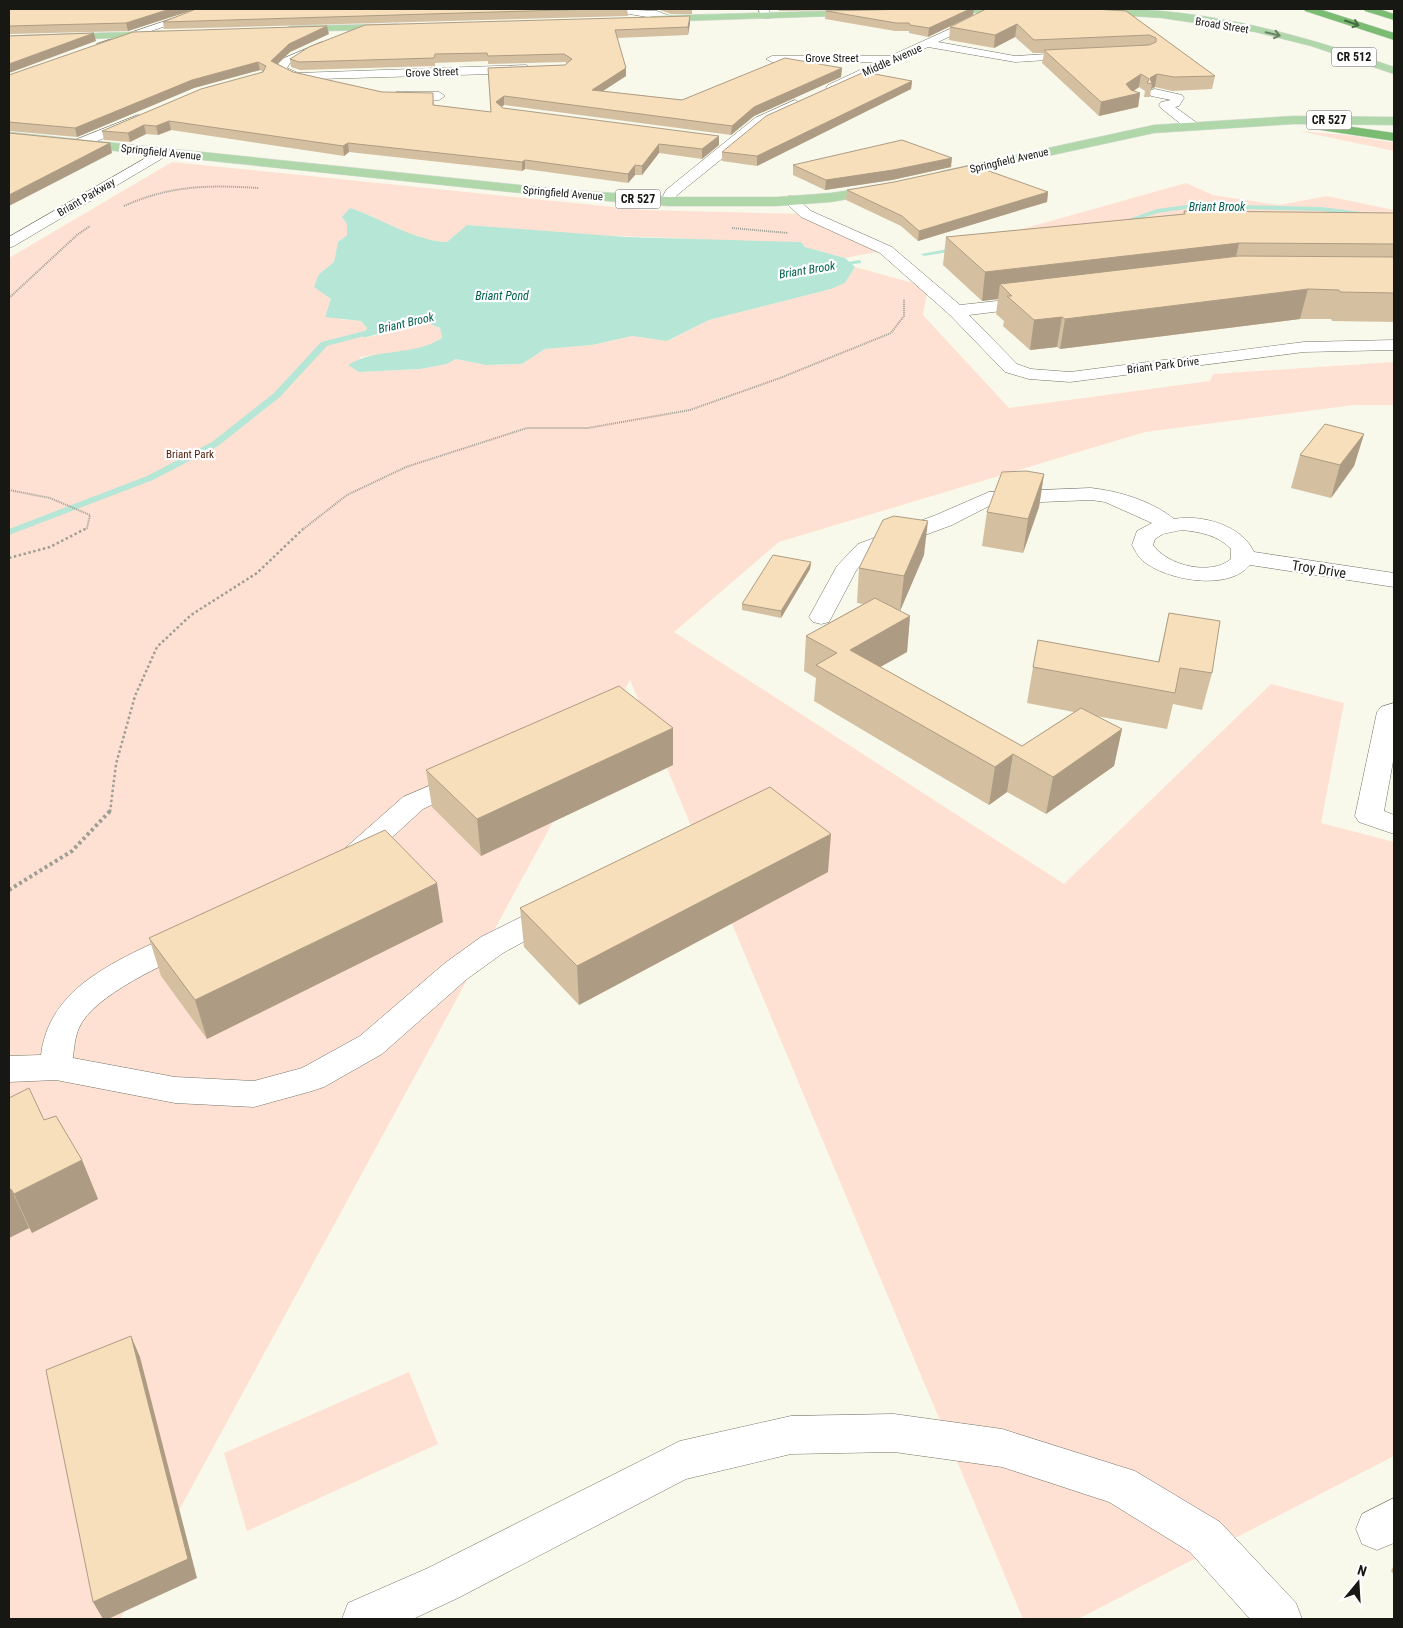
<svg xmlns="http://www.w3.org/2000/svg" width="1403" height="1628" viewBox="0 0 1403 1628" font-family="'Roboto Condensed',sans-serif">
  <rect width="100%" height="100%" fill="#f8f9eb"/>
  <!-- green -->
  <g fill="#ffe1d3">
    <polygon points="1299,131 1355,136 1390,142 1394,143 1394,151"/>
    <path d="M 172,162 L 643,210 L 806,214 L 886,250 L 845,258 L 805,247 L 675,238 L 588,235 L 468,225 L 447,242 C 417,242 380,218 350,208 L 347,235 L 338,242 L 334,262 L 319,274 L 339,319 L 361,321 L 367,328 L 364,338 L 429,323 L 440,328 L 442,338 L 425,348 L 360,357 L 359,372 L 420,369 L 447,364 L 456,359 L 486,365 L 522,364 L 545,349 L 592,345 L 632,336 L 668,341 L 709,320 L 831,289 L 845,283 L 855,267 L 928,287 L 923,315 L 1009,408 L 1210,381 L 1213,374 L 1394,362 L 1394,405 L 1354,405 L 1145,432 L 779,542 L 674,632 L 1064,884 L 1271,684 L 1344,703 L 1321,823 L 1394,842 L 1394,1456 L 1078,1619 L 1023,1619 L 630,680 L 120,1619 L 9,1619 L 9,258 Z"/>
    <polygon points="1186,183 1213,195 1279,205 1327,196 1394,210 1394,225 1012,232"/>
    <polygon points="409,1372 438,1444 247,1531 224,1453"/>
  </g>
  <!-- water -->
  <path fill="#b5e6d6" d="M 350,208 C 380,218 418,242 447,242 L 467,225 L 626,237 L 801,242 L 805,247 L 845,258 L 855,267 L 845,283 L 831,289 L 709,320 L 667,341 L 632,336 L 592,345 L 545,349 L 522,364 L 486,365 L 456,359 L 447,364 L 420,369 L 359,372 L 348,365 C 377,347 412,357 442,338 L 440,328 L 428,323 L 407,326 L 363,338 L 367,328 L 361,321 L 325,317 L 331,299 L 314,287 L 319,274 L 334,262 L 338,242 L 347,235 L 347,224 L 342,217 Z"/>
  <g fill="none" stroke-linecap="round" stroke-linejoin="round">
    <!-- stream -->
    <g fill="#b5e6d6" fill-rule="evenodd">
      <polygon points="1193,204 1321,207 1394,216 1394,220 1321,211 1193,208 1158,213 1120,225 1117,223 1157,209"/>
      <polygon points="959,247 961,248 961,250 924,256 921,254"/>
      <polygon points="859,260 861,261 861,263 836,267 833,265"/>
      <polygon points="380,327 384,329 383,331 327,346 280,397 218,446 153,480 9,535 9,529 147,476 212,442 274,393 321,342"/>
    </g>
    <defs>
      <g id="minor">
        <polygon points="201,9 216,9 107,46 99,46 97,44"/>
        <polygon points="613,9 657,11 675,18 670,21 618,12"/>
        <polygon points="758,9 768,9 772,16 771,18 763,18"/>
        <polygon points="983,14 987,15 987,19 938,42 1015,56 1080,52 1086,55 1080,58 1015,62 928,47 832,92 826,88 828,85 877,62 772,62 766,59 772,56 890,56"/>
        <polygon points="322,42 326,43 326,47 290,63 287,68 298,73 526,65 532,69 526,73 318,79 317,83 313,84 282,76 274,69 282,59"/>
        <polygon points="1155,89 1182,95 1184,98 1179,106 1175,107 1197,123 1199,126 1197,129 1187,129 1161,108 1159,105 1161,102 1171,100 1151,96 1149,93 1151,90"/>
        <polygon points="397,92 439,92 445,96 439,100 393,99 391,96"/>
        <polygon points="795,100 801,104 799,107 765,124 677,195 673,203 663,203 661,200 666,190 755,118"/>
        <polygon points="138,115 143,116 144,119 143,122 85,146 75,146 73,143 75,140"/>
        <polygon points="163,148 168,149 170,152 168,155 14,246 9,248 9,237"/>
        <polygon points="790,196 795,197 811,211 892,247 960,305 1034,297 1040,298 1042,302 1040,306 1034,307 969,315 1017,364 1031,369 1070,372 1304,342 1394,340 1394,350 1304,352 1070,382 1029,379 1005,372 950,315 880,253 801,217 783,200"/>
        <path d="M 1091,488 C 1119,491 1152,501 1174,519 C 1201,514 1242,525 1254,552 L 1394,573 L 1394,587 L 1250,565 C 1228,592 1166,580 1143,561 C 1138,557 1135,550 1132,545 L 1137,531 L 1152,523 L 1105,502 L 1091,500 L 993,504 L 952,525 L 874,554 L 857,569 L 829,622 L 821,624 L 813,622 L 809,617 L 837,566 L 858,544 L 936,515 L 989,492 ZM 1182,530 C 1200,532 1218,535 1231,549 L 1231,559 C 1211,576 1168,566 1153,545 L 1155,539 L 1163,534 Z"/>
        <polygon points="1394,703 1394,756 1384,811 1394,815 1394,834 1359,822 1355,816 1377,712 1381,707"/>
        <polygon points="464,771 473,773 477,779 473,785 423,809 363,864 353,866 343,864 339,857 343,850 403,797"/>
        <path d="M 555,902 L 565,905 L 570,912 L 565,919 L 503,953 L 467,979 L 382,1054 L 324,1087 L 312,1091 L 254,1107 L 175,1103 L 56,1080 L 9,1082 L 9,1056 L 41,1055 C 49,985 121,959 177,932 L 188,929 L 199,932 L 203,940 L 199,948 C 167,963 93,995 79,1028 C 75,1037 74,1048 73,1058 L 175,1077 L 254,1081 L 302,1068 L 360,1036 L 445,963 L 481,937 L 545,905 Z"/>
        <polygon points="894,1414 1002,1429 1135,1471 1220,1522 1296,1603 1302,1619 1250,1619 1190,1552 1109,1502 1002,1467 894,1452 791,1454 686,1479 458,1598 413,1619 342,1619 348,1603 428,1568 680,1441 791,1416"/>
        <polygon points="1394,1498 1394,1543 1377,1550 1362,1544 1356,1529 1362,1514"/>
      </g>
      <g id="major">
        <polygon points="933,9 1011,9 1006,12 937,14 933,13"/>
        <path d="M 1064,9 C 1085,9 1107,8 1128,9 C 1220,12 1308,37 1394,67 L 1394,74 L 1311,46 L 1255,32 L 1162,18 L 1069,12 Z"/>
        <polygon points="862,10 866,11 866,15 652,22 647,19 652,16"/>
        <polygon points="397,24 401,25 401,29 290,32 285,29 290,26"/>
        <polygon points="162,31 166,32 166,36 9,42 9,36"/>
        <polygon points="1294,116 1394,117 1394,125 1294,124 1154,133 942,179 935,175 942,171 1154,125"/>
        <polygon points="9,132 559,189 668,197 777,197 831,193 883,185 890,189 883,193 831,202 777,206 668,206 559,197 9,140"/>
      </g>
      <g id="highway">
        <polygon points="1304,9 1319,9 1394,33 1394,40 1305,11"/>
        <polygon points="1364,9 1379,9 1394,14 1394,20 1365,11"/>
        <polygon points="1319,122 1394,133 1394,141 1314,129 1312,126 1314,123"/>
      </g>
    </defs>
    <!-- minor casing -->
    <use href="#minor" stroke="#747469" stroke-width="1"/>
    <!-- major casing -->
    <use href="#major" stroke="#dadad9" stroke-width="1"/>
    <!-- highway casing -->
    <use href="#highway" stroke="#dadad9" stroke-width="1"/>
    <!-- path-far2 -->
    <g stroke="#9d9e94" stroke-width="2" stroke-dasharray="1 1" stroke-linecap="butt">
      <path d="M 124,206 C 171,185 208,185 259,188"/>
      <polyline points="732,228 788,233"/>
      <polyline points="9,298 77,235 90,226"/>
      <polyline points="9,490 50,498 90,515 87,528 84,530"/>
      <polyline points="302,530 347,495 406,467 527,428 588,428 690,410 780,378 891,333 904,316 904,299"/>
    </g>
    <!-- path-far1 -->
    <g stroke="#9d9e94" stroke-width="2.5" stroke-dasharray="2.5 2.5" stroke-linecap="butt">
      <polyline points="9,558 50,547 85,529"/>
      <polyline points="110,812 116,764 135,696 157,647 191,615 257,573 303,529"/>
    </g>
    <!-- path -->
    <polyline stroke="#9d9e94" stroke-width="4" stroke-dasharray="3 3" stroke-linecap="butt" points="9,890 72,851 110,811"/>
    <!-- minor -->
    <use href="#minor" fill="#fff" fill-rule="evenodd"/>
    <!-- major -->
    <use href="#major" fill="#afd7aa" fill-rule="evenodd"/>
    <!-- highway -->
    <use href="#highway" fill="#7abc71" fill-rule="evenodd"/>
  </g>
  <!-- wall -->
  <g fill="#d4c0a1">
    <polygon points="9,9 196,9 128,31 9,34 9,35"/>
    <polygon points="196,9 627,9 628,16 164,29 163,22"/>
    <polygon points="649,9 692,9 692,14 671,14 657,9"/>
    <polygon points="779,9 914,9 779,11"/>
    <polygon points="826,11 973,15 928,37 909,33 909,31 895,31 825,19"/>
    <polygon points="1126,11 1215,76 1212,89 1172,91 1155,87 1151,89 1150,97 1144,97 1145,91 1139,87 1134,91 1140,93 1138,107 1099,116 1042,63 1044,53 1033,53 1015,37 994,48 949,40 950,27"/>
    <polygon points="690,16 690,23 688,35 617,38 626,68 626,76 603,91 682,100 842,68 841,77 754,116 731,135 504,105 502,107 503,108 719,145 702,159 659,153 642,175 635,175 628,183 525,169 522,171 349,152 344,156 171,130 158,135 146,134 130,142 104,140 102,131 263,72 260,70 194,88 77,137 9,131 9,75 329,34 290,52 278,64 293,72 382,92 434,102 434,105 491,112 488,68 565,65 567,63 565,62 488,64 488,61 435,63 435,66 300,70 291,67 290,59"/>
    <polygon points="912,81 911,89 757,166 722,161 722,152"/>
    <polygon points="793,165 951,167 892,180 825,190 793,175"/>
    <polygon points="894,182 1048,192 1047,202 918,241 901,226 846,200 847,190"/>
    <polygon points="1184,211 1394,213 1394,322 1332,321 1331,319 1300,319 1060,349 1057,347 1030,350 1003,326 1004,321 996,314 998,299 982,301 943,265 946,237 1183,214"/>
    <polygon points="1364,434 1354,466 1331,498 1291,488 1300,455"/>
    <polygon points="1044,474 1039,507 1023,553 982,546 987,512"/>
    <polygon points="924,555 900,611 910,616 907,652 880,667 1022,746 1074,712 1027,703 1033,667 1158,662 1169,613 1212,673 1202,710 1173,704 1167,729 1096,716 1122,729 1114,766 1046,814 1007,792 989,805 814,701 816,678 804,671 806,636 863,604 857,603 859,568"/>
    <polygon points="811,562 810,569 781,618 742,610 742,604"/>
    <polygon points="673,765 481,856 432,807 426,770"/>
    <polygon points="828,872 579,1005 524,947 520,908"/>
    <polygon points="443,922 207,1039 161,976 149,938"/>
    <polygon points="9,1098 44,1120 82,1160 98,1199 32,1233 29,1228 9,1238"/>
    <polygon points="1394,1565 1394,1575 1391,1571"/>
  </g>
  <!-- shaded-wall -->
  <g fill="#ad9c83">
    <polygon points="170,9 196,9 128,31 126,23"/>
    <polygon points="970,9 974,9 973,15 928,37 929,28"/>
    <polygon points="690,16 690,23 688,35 688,27"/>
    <polygon points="1017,24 1015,37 994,48 995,35"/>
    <polygon points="327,26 329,34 290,52 272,69 271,61 289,44"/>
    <polygon points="94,33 96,41 9,73 9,64"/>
    <polygon points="258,62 260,70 194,88 77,137 75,128 192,80"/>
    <polygon points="626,68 626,76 592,98 592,90"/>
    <polygon points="842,68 841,77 754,116 731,135 732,126 754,107"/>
    <polygon points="1141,74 1139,87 1126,96 1140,93 1138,107 1099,116 1101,102"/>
    <polygon points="1157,74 1155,87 1151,89 1152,84 1150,78"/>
    <polygon points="912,81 911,89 757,166 757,156"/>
    <polygon points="504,96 504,105 496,110 496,102"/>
    <polygon points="169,121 171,130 158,135 156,126"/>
    <polygon points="144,125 146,134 130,142 128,133"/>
    <polygon points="719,136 719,145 702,159 702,149"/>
    <polygon points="110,143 112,153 9,206 9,195"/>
    <polygon points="348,143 349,152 344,156 343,146"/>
    <polygon points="659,144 659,153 642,175 642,166"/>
    <polygon points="952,158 951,167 892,180 825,190 826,180"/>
    <polygon points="525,160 525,169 522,171 522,162"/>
    <polygon points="635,165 635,175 628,183 628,174"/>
    <polygon points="1048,192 1047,202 918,241 919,231"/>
    <polygon points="1239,243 1233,271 1000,284 998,299 982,301 985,272"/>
    <polygon points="1308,289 1300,319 1060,349 1065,319"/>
    <polygon points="1062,317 1057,347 1030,350 1034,320"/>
    <polygon points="1364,434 1354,466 1331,498 1340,465"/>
    <polygon points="1044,474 1039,507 1023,553 1028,519"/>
    <polygon points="928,521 924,555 900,611 904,576"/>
    <polygon points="811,562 810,569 781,618 781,611"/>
    <polygon points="910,616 907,652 850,684 850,650"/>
    <polygon points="673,728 673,765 481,856 477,819"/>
    <polygon points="1122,729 1114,766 1046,814 1053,777"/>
    <polygon points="1013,754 1007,792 989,805 995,767"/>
    <polygon points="831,834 828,872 579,1005 577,966"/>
    <polygon points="437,883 443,922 207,1039 195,1000"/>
    <polygon points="82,1160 98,1199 32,1233 14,1194"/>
    <polygon points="11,1189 29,1228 9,1238 9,1190"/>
    <polygon points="131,1336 140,1357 197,1578 108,1619 103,1619 93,1602"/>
  </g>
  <!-- building -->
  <g fill="#f7dfbb" stroke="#ad9c83">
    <polygon points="9,9 170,9 126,23 9,26"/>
    <polygon points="196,9 595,9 163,22"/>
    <polygon points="914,9 970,9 929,28 910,25 909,23 896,23 826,11"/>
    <polygon points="986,9 1094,9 1126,11 1215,76 1174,77 1157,74 1150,78 1152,84 1147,83 1149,79 1141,74 1126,84 1131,90 1140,93 1101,102 1044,50 1149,45 1156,42 1156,38 1149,35 1034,40 1017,24 995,35 950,27"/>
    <polygon points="690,16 688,27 615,30 626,68 592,90 682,100 785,58 842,68 754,107 732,126 504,96 496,102 503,108 719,136 702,149 659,144 642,166 635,165 628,174 525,160 522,162 348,143 343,146 169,121 156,126 144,125 128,133 102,131 201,89 263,72 266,66 258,62 192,80 75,128 9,122 9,75 133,32 327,26 289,44 271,61 293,72 382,92 433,93 433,105 491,112 488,68 565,65 572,59 564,54 488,56 487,53 435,54 434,58 299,62 290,59 309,47 365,25"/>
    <polygon points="94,33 9,64 9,36"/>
    <polygon points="864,72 912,81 757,156 722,152 766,116"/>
    <polygon points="9,133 110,143 9,195"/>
    <polygon points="902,140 952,158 893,170 826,180 793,165"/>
    <polygon points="972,165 1048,192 919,231 902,216 847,190 894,182"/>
    <polygon points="1184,211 1394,213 1394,244 1239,243 985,272 946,237 1185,214"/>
    <polygon points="1239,256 1394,257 1394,293 1340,292 1339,290 1308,289 1065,319 1062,317 1034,320 1007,296 1012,296 1000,284"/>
    <polygon points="1325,424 1364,434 1340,465 1300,455"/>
    <polygon points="1026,471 1044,474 1028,519 987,512 1002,472"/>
    <polygon points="894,516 928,521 904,576 859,568 883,520"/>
    <polygon points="773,555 811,562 781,611 742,604"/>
    <polygon points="875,598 910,616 850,650 1022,746 1081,708 1122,729 1053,777 1013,754 995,767 816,665 837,653 806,636"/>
    <polygon points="1169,613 1220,621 1212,673 1180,668 1175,693 1033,667 1038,640 1159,662"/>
    <polygon points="619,686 673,728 477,819 426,770"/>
    <polygon points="770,787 831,834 577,966 520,908"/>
    <polygon points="385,830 437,883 195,1000 149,938"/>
    <polygon points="29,1088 44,1120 56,1116 82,1160 14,1194 11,1189 9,1190 9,1098"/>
    <polygon points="131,1336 188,1559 93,1602 46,1370"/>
  </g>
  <!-- one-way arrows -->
  <defs><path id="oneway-shaft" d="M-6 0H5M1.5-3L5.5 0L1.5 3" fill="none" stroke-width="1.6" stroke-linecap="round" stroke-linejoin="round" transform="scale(1.25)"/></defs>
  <use stroke="#486a42" href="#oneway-shaft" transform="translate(1352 23) rotate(19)"/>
  <use stroke="#6b8166" href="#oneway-shaft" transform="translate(1273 34) rotate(13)"/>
  <g text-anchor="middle" stroke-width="4.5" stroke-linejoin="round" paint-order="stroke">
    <!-- far-street labels -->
    <g font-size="11" fill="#171813" stroke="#fff">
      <text transform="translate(1222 25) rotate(9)" y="4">Broad Street</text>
      <text x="832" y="62">Grove Street</text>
      <text transform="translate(892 60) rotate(-24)" y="4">Middle Avenue</text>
      <text transform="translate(432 72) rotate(-2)" y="4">Grove Street</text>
      <text transform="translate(161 152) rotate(6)" y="4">Springfield Avenue</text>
      <text transform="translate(1009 160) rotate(-13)" y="4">Springfield Avenue</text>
      <text transform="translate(563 193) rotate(5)" y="4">Springfield Avenue</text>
      <text transform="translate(86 197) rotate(-30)" y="4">Briant Parkway</text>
      <text transform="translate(1163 365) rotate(-7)" y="4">Briant Park Drive</text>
    </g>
    <!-- far-park labels -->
    <g font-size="11" fill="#4c1a00" stroke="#fff">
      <text x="190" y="458">Briant Park</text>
    </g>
    <!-- shield labels -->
    <g fill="#fff" stroke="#5d5d5a" stroke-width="1">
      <rect x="1331.5" y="47.5" width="45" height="19" rx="4"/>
      <rect x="1306.5" y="110.5" width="45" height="19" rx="4"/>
      <rect x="615.5" y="189.5" width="45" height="19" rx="4"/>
    </g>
    <g font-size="12" font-weight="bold" fill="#171813">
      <text x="1354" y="61">CR 512</text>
      <text x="1329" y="124">CR 527</text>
      <text x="638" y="203">CR 527</text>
    </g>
    <!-- far-water labels -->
    <g font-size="12" font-style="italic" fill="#00614e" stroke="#fff">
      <text x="1217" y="211">Briant Brook</text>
      <text transform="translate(807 270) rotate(-9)" y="4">Briant Brook</text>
      <text x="502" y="300">Briant Pond</text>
      <text transform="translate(406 323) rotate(-13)" y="4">Briant Brook</text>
    </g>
    <!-- street labels -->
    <g font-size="14" fill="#171813" stroke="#fff">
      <text transform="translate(1319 569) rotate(9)" y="5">Troy Drive</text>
    </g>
  </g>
  <!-- border -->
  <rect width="1403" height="1628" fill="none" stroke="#171813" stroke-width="20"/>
  <!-- north arrow -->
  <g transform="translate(1358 1583) rotate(18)" stroke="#ffffff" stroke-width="4" paint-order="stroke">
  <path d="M0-4L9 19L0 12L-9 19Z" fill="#171813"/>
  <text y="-8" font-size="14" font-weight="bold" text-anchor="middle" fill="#171813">N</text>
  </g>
</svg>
